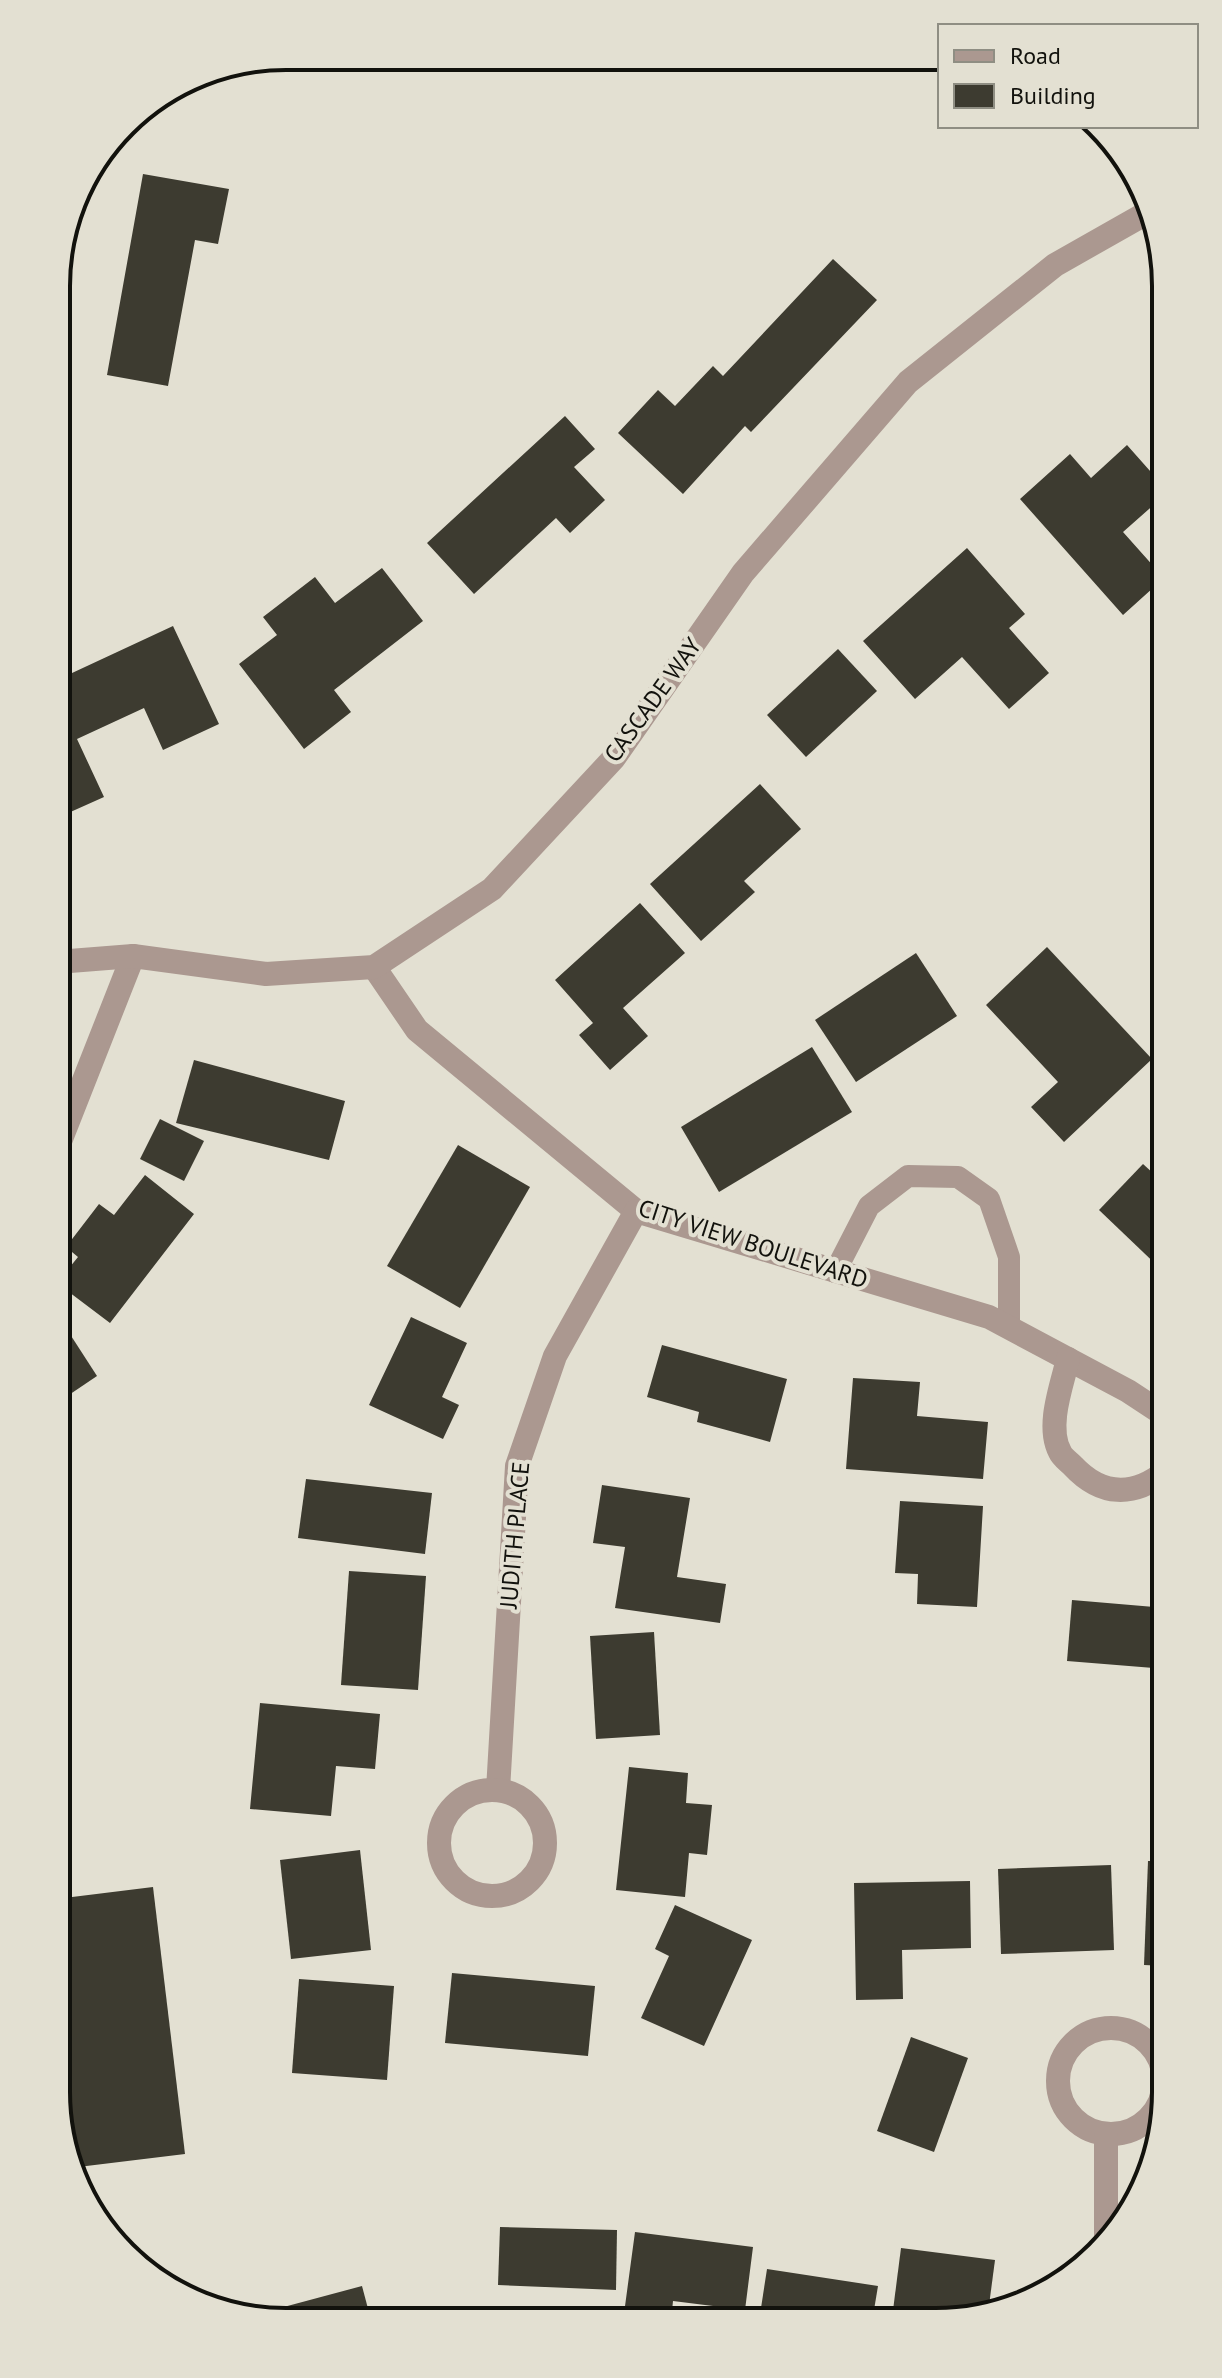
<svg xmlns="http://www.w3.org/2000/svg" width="1222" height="2378" viewBox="0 0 1222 2378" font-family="'PT Sans',sans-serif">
  <rect width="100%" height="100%" fill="#e3e0d2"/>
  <!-- building -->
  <g fill="#3d3b30">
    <polygon points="143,174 229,189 218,244 195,240 168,386 107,375"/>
    <polygon points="833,259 877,300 751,432 745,426 683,494 618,433 658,390 675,406 713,366 723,376"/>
    <polygon points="565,416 595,449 574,467 605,500 570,533 556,518 474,594 427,543"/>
    <polygon points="1127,445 1166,489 1166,494 1123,532 1164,578 1123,615 1020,499 1070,454 1091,478"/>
    <polygon points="967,548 1025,614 1009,628 1049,673 1009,709 962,657 915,699 863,641"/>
    <polygon points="382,568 423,621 334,690 351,712 304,749 239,664 277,635 263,617 315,577 335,603"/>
    <polygon points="173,626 219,724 163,750 144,708 77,739 104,797 57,818 57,680"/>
    <polygon points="838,649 877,691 806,757 767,715"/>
    <polygon points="760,784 801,829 744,881 755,892 701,941 650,884"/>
    <polygon points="640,903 685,953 623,1008 648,1036 610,1070 579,1035 593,1023 555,980"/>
    <polygon points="1047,947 1152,1059 1064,1142 1031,1107 1058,1082 986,1005"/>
    <polygon points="916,953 957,1016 856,1082 815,1020"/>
    <polygon points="812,1047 852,1112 719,1192 681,1127"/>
    <polygon points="194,1060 345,1101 329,1160 176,1123"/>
    <polygon points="160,1119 204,1141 184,1181 140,1159"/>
    <polygon points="458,1145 530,1187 460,1308 387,1266"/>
    <polygon points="1143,1164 1166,1185 1166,1274 1099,1210"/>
    <polygon points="145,1175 194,1214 110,1323 57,1283 78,1257 66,1247 99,1204 114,1215"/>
    <polygon points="411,1317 467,1343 442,1397 459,1405 443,1439 369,1405"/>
    <polygon points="66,1328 97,1376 57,1403 57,1334"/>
    <polygon points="662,1345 787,1379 770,1442 697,1422 699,1412 647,1397"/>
    <polygon points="853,1378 920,1382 917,1416 988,1422 983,1479 846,1469"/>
    <polygon points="306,1479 432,1493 425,1554 298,1538"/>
    <polygon points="602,1485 690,1498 677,1577 726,1584 720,1623 615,1608 625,1547 593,1543"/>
    <polygon points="900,1501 983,1506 977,1607 917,1604 918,1574 895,1573"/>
    <polygon points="349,1571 426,1576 418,1690 341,1685"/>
    <polygon points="1072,1600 1166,1608 1166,1669 1067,1661"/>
    <polygon points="654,1632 660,1735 596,1739 590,1636"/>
    <polygon points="260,1703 380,1714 375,1769 336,1766 331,1816 250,1809"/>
    <polygon points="629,1767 688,1773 686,1803 712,1805 707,1855 689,1853 685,1897 616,1890"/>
    <polygon points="360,1850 371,1950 291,1959 280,1860"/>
    <polygon points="1148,1861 1166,1861 1166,1966 1144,1965"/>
    <polygon points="1111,1865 1114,1950 1001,1954 998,1869"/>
    <polygon points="970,1881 971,1948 902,1950 903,1999 856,2000 854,1883"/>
    <polygon points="153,1887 185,2154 70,2168 56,2092 56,1899"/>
    <polygon points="675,1905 752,1940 704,2046 641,2018 669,1956 655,1949"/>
    <polygon points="452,1973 595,1986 588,2056 445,2043"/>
    <polygon points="299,1979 394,1986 387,2080 292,2073"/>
    <polygon points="911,2037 968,2058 934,2152 877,2131"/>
    <polygon points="500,2227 617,2230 616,2290 498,2285"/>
    <polygon points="635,2232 753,2247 745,2310 673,2301 671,2321 623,2321"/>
    <polygon points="901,2248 995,2260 988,2313 936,2322 892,2318"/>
    <polygon points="767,2269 878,2286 872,2322 759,2321"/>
    <polygon points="362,2286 371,2320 267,2320 265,2312"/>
  </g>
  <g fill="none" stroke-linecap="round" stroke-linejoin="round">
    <!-- service -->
    <polyline stroke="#ab9890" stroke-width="22" points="835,1272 869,1206 908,1176 958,1177 989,1199 1009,1257 1009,1327"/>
    <!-- minor -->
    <g stroke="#ab9890" stroke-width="24">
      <polyline points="374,967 417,1030 636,1211 989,1317 1128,1391 1166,1416"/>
      <polyline points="57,1149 133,956"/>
      <path d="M 1068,1359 C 1062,1385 1046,1426 1060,1452 C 1062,1457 1069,1462 1073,1466 C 1101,1496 1133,1498 1166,1471"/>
      <polyline points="498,1790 517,1466 555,1356 636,1211"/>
      <circle cx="492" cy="1843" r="53"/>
      <circle cx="1111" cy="2081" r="53"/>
      <polyline points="1106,2136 1106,2241"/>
    </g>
    <!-- tertiary -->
    <polyline stroke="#ab9890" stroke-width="24" points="57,962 133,956 266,974 374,967 492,889 614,758 743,573 908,382 1055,265 1152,210"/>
  </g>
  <g text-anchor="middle" stroke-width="8" stroke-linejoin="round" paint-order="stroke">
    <!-- street labels -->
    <g font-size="24" fill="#12120d" stroke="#e3e0d2">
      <text transform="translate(653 700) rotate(-54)" y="8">CASCADE WAY</text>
      <text transform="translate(753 1244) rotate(18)" y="8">CITY VIEW BOULEVARD</text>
      <text transform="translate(515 1535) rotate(-85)" y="8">JUDITH PLACE</text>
    </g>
  </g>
  <!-- crop -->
  <path d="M0 0H1222V2378H0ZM286 70H936A216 216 0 0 1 1152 286V2092A216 216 0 0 1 936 2308H286A216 216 0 0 1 70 2092V286A216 216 0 0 1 286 70Z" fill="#e3e0d2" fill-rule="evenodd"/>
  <path fill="none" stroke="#12120d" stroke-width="4" d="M286 70H936A216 216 0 0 1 1152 286V2092A216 216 0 0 1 936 2308H286A216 216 0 0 1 70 2092V286A216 216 0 0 1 286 70Z"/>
  <!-- legend -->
  <rect x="938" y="24" width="260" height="104" fill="#e3e0d2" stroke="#8f8e83" stroke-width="2"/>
  <rect x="954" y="50" width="40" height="12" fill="#ab9890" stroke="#8f8e83" stroke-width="2"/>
  <text x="1010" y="64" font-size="24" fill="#12120d">Road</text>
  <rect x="954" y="84" width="40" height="24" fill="#3d3b30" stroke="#8f8e83" stroke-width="2"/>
  <text x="1010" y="104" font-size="24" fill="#12120d">Building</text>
</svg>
